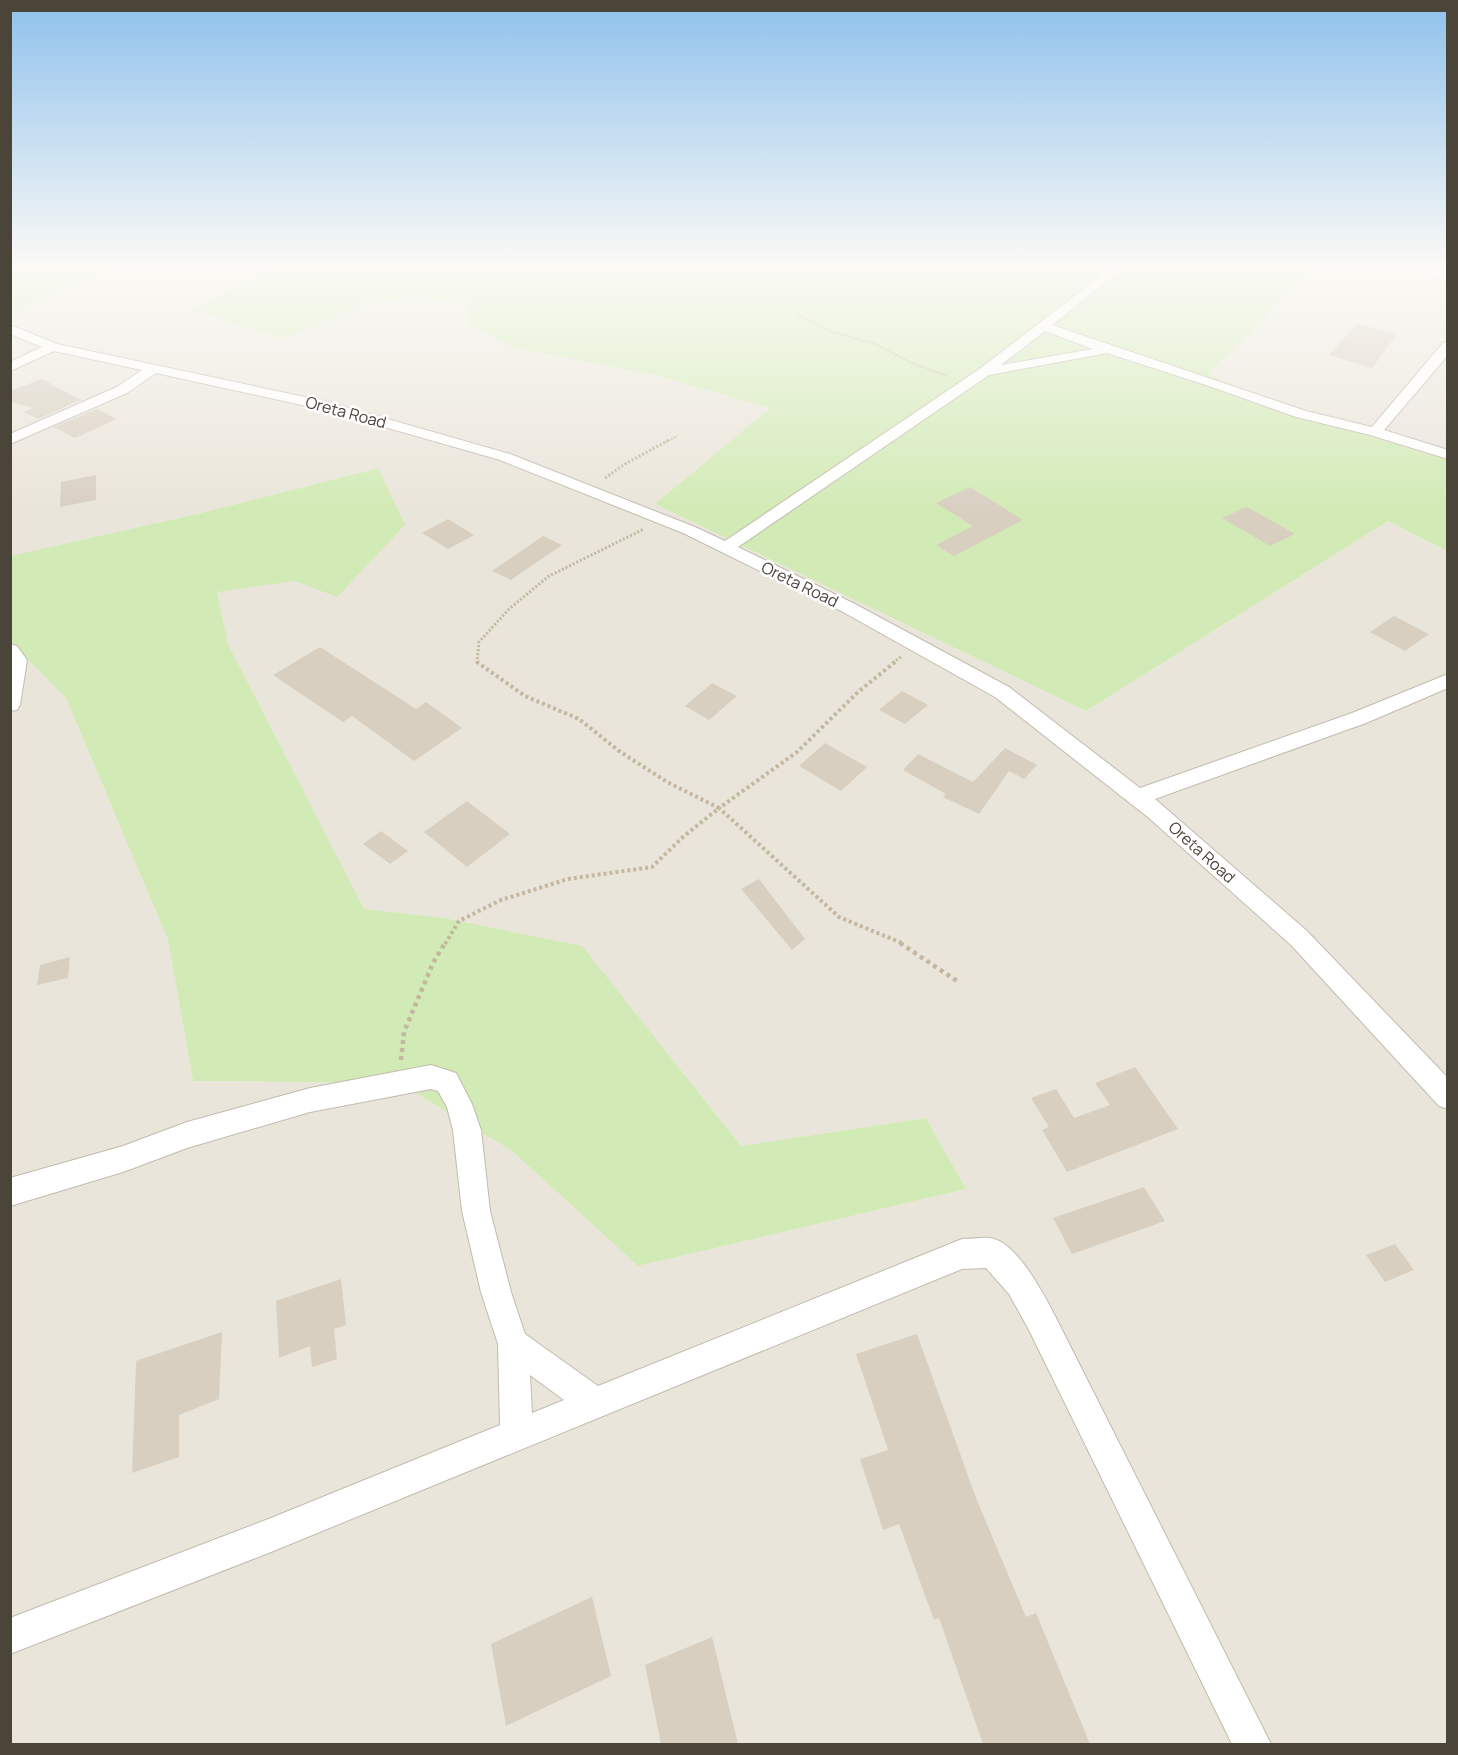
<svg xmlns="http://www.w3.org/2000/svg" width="1458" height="1755" viewBox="0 0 1458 1755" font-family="Manrope,sans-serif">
  <rect width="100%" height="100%" fill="#f6f3ec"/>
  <!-- residential -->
  <g fill="#eae5da">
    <polygon points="123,267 273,267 193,310 285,339 370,302 409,298 468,302 468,325 515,348 655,375 771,408 655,504 1086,711 1388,521 1447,551 1447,1744 11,1744 11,642 66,698 168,940 193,1081 399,1083 512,1151 638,1266 966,1189 926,1118 741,1146 581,946 445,918 364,910 228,644 217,591 295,581 378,468 197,514 11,556 10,304 20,312 72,285"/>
    <polygon points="1316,267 1414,267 1447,274 1447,460 1298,414 1208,374"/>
  </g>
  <!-- green -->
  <g fill="#d2eab5">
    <polygon points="10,267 123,267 72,285 20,312 11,304"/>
    <polygon points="273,267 1316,267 1208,374 1298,414 1447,460 1447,551 1388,521 1086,711 655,504 770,408 655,375 515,348 468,325 468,302 409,298 370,302 285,339 192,310"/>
    <polygon points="378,468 405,525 337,597 295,581 217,592 228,644 364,909 445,918 582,946 741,1146 926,1118 966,1189 638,1266 512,1151 399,1083 193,1081 168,940 66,698 11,642 10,556 197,514"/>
  </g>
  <!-- building -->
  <g fill="#d8cfc1">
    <polygon points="1357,324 1397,334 1372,368 1329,355"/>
    <polygon points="42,379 81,400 38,419 24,412 34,408 10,402 10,391"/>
    <polygon points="97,409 117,419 75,438 54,427"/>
    <polygon points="96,475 96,500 60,507 61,482"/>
    <polygon points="970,487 1023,520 954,556 936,545 973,526 936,503"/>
    <polygon points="1247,507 1295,534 1270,546 1222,518"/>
    <polygon points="448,519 474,535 448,549 422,533"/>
    <polygon points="543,536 562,545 511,580 492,571"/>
    <polygon points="1394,616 1429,634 1405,651 1370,632"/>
    <polygon points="320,647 416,709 426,702 462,728 414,761 352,716 343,722 273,675"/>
    <polygon points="712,683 737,696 709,720 685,706"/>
    <polygon points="902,691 928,705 905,724 879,710"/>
    <polygon points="825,743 867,767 841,791 799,766"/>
    <polygon points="1005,748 1037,765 1024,779 1009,771 979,814 943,797 946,794 903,770 918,754 973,782"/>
    <polygon points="467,801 510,834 467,867 424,832"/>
    <polygon points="381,831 408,851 390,864 363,844"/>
    <polygon points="759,879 805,939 792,950 741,889"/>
    <polygon points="70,957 68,978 37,985 40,965"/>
    <polygon points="1135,1067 1178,1129 1067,1172 1042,1130 1049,1127 1031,1098 1056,1089 1074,1118 1110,1105 1095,1083"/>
    <polygon points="1144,1187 1165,1221 1072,1254 1053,1218"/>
    <polygon points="1395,1244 1414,1270 1385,1282 1366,1255"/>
    <polygon points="341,1279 346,1325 334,1329 337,1359 312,1367 310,1346 279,1358 276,1301"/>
    <polygon points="222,1332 219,1399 179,1415 179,1457 132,1473 136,1361"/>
    <polygon points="917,1334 976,1498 1026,1617 1036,1613 1090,1744 983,1744 939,1618 934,1620 899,1524 883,1530 860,1459 888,1450 856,1354"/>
    <polygon points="592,1597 611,1676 506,1726 491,1644"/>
    <polygon points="712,1637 738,1744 661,1744 645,1665"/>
  </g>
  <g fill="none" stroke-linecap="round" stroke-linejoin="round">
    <defs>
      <g id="minor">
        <path d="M 1112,267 L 1125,267 L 1052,325 L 1306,411 L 1372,427 L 1443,343 L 1448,342 L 1448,355 L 1384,430 L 1448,450 L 1448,459 L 1370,435 L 1296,417 L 1209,386 L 1107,353 L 989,375 L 738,547 L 855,604 L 1009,687 L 1140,788 L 1352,713 L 1448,674 L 1448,688 L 1366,723 L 1155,799 L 1307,931 L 1448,1078 L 1448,1109 L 1439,1106 L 1291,945 L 1149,818 L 995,697 L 843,612 L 683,533 L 500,460 L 325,410 L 156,373 L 127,393 L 10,444 L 10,434 L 117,387 L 142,370 L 54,351 L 10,371 L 10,362 L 42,347 L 10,334 L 10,325 L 57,344 L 328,402 L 510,454 L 695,527 L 725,541 L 981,368 ZM 1045,331 L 1093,349 L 1001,365 Z"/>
        <polygon points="1408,267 1425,267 1448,274 1448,281"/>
        <polygon points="10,644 17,646 27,660 20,705 17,710 10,711"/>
        <path d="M 431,1065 L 456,1073 L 472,1104 L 481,1130 L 490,1211 L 511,1292 L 525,1334 L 598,1386 L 962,1239 C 971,1239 981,1237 990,1238 C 1015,1241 1040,1288 1051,1308 L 1271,1744 L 1232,1744 L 1029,1330 L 1009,1294 L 986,1268 L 962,1269 L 271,1552 L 10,1654 L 10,1618 L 271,1518 L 500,1425 L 498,1344 L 481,1292 L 462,1211 L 453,1130 L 447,1107 L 438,1091 L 431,1089 L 310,1112 L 187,1148 L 123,1172 L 10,1206 L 10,1178 L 123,1146 L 187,1122 L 310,1088 ZM 530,1375 L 564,1400 L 532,1413 Z"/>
      </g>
    </defs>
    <!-- minor casing -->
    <use href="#minor" stroke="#c2bbae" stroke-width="2"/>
    <!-- path-far3 -->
    <g stroke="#c4b79f" stroke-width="2" stroke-dasharray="1.5 1.5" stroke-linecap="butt">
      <polyline points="796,314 833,332 875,344 914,364 948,376"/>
      <polyline points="666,442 677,436"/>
    </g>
    <!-- path-far2 -->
    <g stroke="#c4b79f" stroke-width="3" stroke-dasharray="2 2" stroke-linecap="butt">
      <polyline points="605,478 625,464 669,440"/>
      <polyline points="477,663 479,642 509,609 549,576 644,529"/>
      <polyline points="893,663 902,656"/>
    </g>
    <!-- path-far1 -->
    <g stroke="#c4b79f" stroke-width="4" stroke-dasharray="3 3" stroke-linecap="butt">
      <polyline points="895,662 858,692 797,752 719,808 839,917 904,944"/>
      <polyline points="445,944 459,921 501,900 568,879 652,867 683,837 719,808 667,782 619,751 579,719 525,696 477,662"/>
    </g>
    <!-- path -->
    <g stroke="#c4b79f" stroke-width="4.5" stroke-dasharray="4 4" stroke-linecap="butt">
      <polyline points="900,943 960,983"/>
      <polyline points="401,1060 404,1032 433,963 445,943"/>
    </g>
    <!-- minor -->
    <use href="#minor" fill="#fff" fill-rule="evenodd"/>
  </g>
  <!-- sky -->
  <linearGradient id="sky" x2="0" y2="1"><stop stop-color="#8fc1ec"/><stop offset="0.52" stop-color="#fbfaf6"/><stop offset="1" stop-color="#fbfaf6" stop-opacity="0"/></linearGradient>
  <rect width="1458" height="512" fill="url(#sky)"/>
  <g text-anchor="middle" stroke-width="5" stroke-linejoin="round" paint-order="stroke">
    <!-- street labels -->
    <g font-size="16" fill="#4b4439" stroke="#fff">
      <text transform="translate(346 412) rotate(15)" y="6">Oreta Road</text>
      <text transform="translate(800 584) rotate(26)" y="6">Oreta Road</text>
      <text transform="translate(1202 852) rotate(42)" y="6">Oreta Road</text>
    </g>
  </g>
  <!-- border -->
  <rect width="1458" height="1755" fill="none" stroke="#4b4439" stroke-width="24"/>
</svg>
